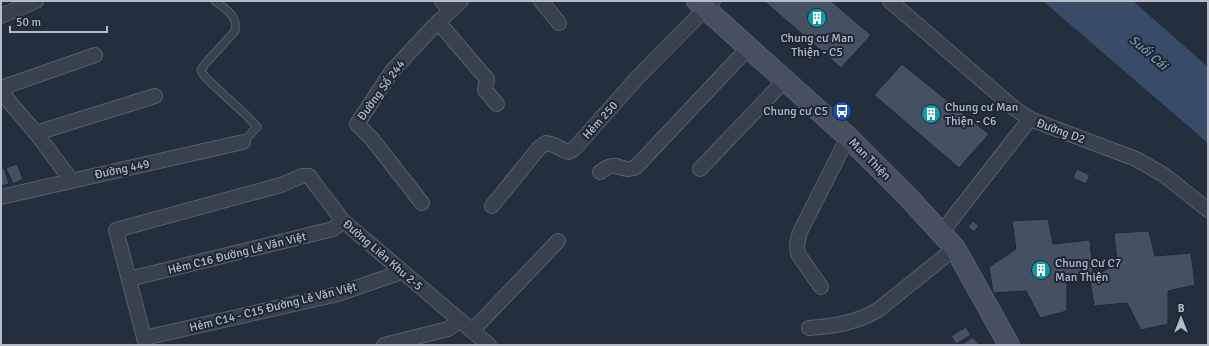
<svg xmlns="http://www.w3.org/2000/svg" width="1209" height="346" viewBox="0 0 1209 346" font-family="Signika,sans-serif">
  <rect width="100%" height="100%" fill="#242f3e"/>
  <!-- water -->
  <polygon fill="#394c67" points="1043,1 1133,1 1208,67 1208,143"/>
  <!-- building -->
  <g fill="#455162" stroke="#1f2835">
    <polygon points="764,1 831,1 871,35 841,68"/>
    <polygon points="902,64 989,134 959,168 874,95"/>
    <polygon points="17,164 23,179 13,184 6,168"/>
    <polygon points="4,168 9,184 1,186 1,169"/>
    <polygon points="1077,169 1090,175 1086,184 1073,178"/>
    <polygon points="1048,219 1053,244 1090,240 1093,273 1067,279 1067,311 1040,318 1026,291 993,293 989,267 1016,249 1012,221"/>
    <polygon points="973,221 979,226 974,232 968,227"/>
    <polygon points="1149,231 1155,256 1191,253 1195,285 1168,291 1168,324 1141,330 1127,303 1094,306 1090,280 1117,262 1114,233"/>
    <polygon points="966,327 971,335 956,344 951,336"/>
    <polygon points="973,337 979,345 962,345"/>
  </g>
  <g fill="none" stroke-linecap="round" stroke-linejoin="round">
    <defs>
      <path id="lane" d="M 215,1 C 226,10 238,15 235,31 L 205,64 L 201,70 L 203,74 L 207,79 L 248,117 L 257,127 L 243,142"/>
      <g id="street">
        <polyline points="442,1 451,10"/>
        <polyline points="541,1 559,23"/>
        <polyline points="890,1 1014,108 1030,119 1136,159 1164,175 1208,210"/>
        <polyline points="1,16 36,1"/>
        <polyline points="438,22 487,79 485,90 497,104"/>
        <polyline points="1,88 95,55"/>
        <polyline points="1,92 36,133 71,180"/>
        <polyline points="36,133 155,96"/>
        <polyline points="700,169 785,80"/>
        <path d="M 600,172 C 604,169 610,165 616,166 C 624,168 628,171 636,167 L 749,47"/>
        <polyline points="1,197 243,142"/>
        <polyline points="422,203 372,139 357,124 392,71 434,26 461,1"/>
        <path d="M 492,206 L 539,148 L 546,143 C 556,144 559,149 568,152 L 574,149 L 637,78 L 713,1"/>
        <polyline points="941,233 1030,119"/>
        <polyline points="129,279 333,229 343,221"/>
        <polyline points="821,287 798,254 797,244 800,232 848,137"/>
        <path d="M 809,328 C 834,326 856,323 878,310 L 955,248"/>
        <polyline points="472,331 558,241"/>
        <polyline points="144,338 338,294 393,275 401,271"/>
        <polyline points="146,345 116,230 281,185 302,176 309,176 343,221 489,345"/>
        <polyline points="384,345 448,329 459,321"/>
      </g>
      <polyline id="secondary" points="697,1 848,137 909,198 941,233 955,248 1009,345"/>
    </defs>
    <!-- lane casing -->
    <use href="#lane" stroke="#565f6c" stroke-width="9"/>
    <!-- street casing -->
    <use href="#street" stroke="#565f6c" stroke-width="16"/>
    <!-- secondary casing -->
    <use href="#secondary" stroke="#565f6c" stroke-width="22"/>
    <!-- lane -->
    <use href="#lane" stroke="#38414e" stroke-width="7"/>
    <!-- street -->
    <use href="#street" stroke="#38414e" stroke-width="14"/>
    <!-- secondary -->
    <use href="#secondary" stroke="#465061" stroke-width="20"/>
  </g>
  <!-- icons -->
  <defs>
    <symbol id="building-disc" viewBox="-11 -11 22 22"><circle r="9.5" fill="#0f9aa8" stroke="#1d2633"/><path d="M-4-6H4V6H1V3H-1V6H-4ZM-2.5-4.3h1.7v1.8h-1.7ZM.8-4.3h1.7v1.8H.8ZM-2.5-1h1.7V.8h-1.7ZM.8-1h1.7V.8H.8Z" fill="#fff"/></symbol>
    <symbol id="bus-disc" viewBox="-11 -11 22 22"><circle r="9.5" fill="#1a4fb4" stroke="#1d2633"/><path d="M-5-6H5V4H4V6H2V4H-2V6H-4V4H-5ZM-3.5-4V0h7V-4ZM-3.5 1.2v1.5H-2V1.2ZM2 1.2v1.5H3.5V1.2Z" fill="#fff"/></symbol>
  </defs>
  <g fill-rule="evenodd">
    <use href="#building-disc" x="806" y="7" width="22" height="22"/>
    <use href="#bus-disc" x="831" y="100" width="22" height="22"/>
    <use href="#building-disc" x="920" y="103" width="22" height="22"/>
    <use href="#building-disc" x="1030" y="259" width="22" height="22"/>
  </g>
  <g text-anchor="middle" stroke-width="4" stroke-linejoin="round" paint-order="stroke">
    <!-- poi labels -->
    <g font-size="12" fill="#b4bcc9" stroke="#1d2633" text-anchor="start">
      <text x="817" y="42" text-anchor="middle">Chung cư Man<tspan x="817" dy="14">Thiện - C5</tspan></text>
      <text x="945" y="111">Chung cư Man<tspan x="945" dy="14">Thiện - C6</tspan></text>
      <text x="828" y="115" text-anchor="end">Chung cư C5</text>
      <text x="1055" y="267">Chung Cư C7<tspan x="1055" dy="14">Man Thiện</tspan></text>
    </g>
    <!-- street labels -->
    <g font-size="12" fill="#b4bcc9" stroke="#1d2633">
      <text transform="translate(381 90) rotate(-54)" y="4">Đường Số 244</text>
      <text transform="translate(600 120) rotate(-48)" y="4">Hẻm 250</text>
      <text transform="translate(1061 131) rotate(20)" y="4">Đường D2</text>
      <text transform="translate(870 159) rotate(45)" y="4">Man Thiện</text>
      <text transform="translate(122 169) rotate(-12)" y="4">Đường 449</text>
      <text transform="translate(237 253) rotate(-14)" y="4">Hẻm C16 Đường Lê Văn Việt</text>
      <text transform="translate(383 255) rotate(41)" y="4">Đường Liên Khu 2-5</text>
      <text transform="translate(273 307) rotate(-14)" y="4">Hẻm C14 - C15 Đường Lê Văn Việt</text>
    </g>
    <!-- water labels -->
    <g font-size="13" font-style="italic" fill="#7c92b1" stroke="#1d2633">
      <text transform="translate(1149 52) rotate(41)" y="5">Suối Cái</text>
    </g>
  </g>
  <!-- border -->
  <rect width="1209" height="346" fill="none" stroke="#b4bcc9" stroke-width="4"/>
  <!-- north arrow -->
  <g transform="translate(1181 318)" stroke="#1d2633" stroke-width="3" paint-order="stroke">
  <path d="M0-3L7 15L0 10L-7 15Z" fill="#b4bcc9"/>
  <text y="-6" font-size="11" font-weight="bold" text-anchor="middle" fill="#b4bcc9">B</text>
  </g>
  <!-- scale -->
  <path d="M10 26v6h97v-6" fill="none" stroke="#b4bcc9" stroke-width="2"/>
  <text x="16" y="26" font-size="12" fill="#b4bcc9" stroke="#1d2633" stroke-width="3" paint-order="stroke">50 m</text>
</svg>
